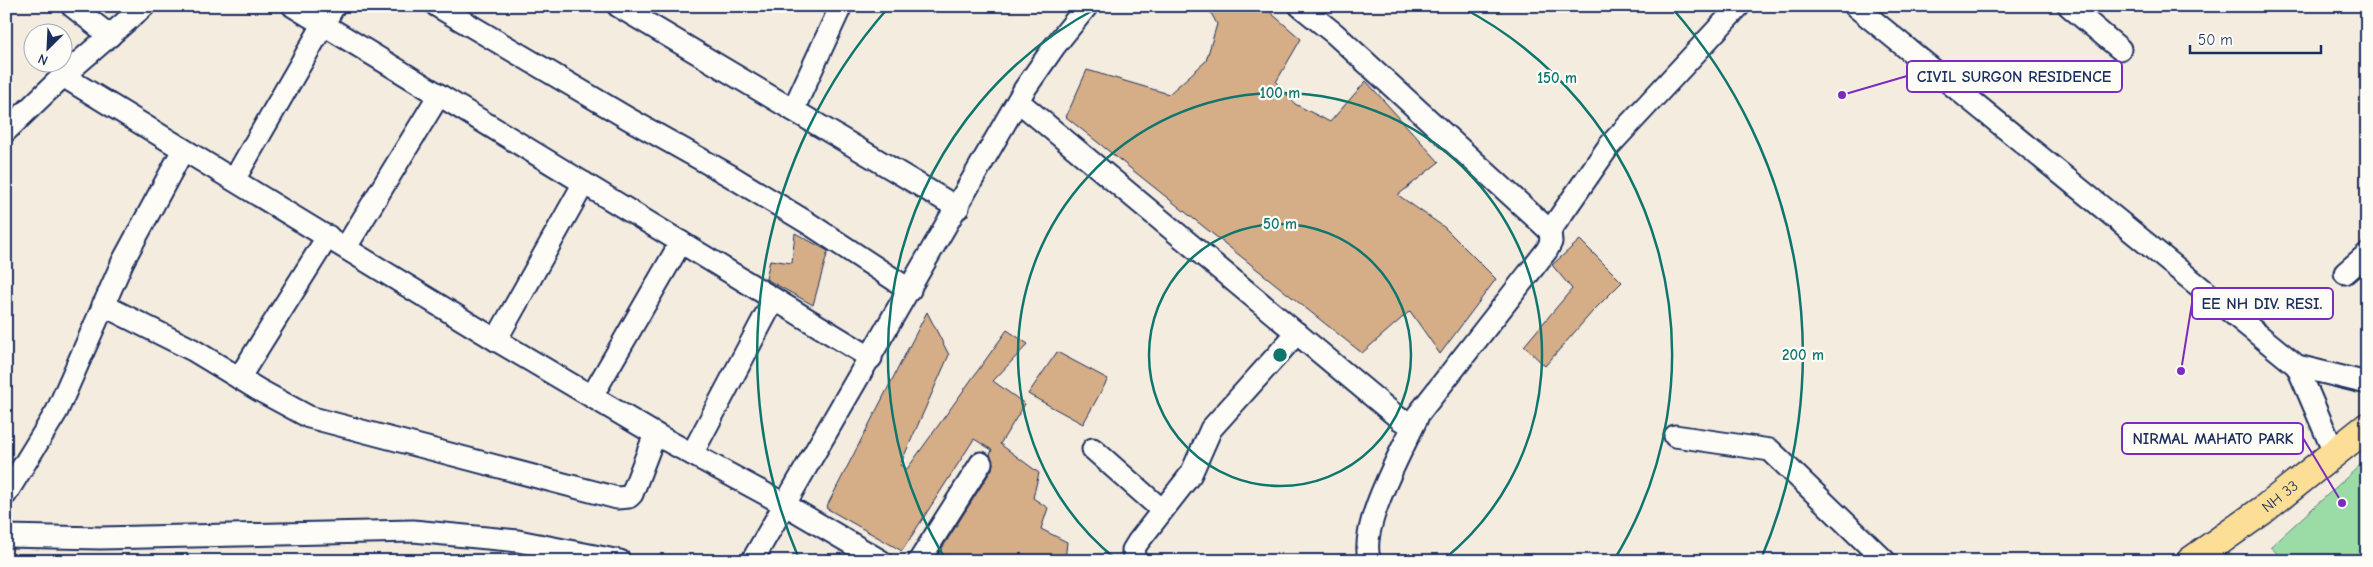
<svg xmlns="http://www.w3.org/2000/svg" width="2373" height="567" viewBox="0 0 2373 567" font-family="'Comic Neue',sans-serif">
  <rect width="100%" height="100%" fill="#f5ece0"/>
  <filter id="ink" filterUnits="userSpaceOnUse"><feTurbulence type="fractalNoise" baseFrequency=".02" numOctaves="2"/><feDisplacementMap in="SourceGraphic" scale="10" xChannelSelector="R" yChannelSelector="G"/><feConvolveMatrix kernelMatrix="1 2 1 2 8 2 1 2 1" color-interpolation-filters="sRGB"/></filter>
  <g filter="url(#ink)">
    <!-- green -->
    <polygon fill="#9bdba5" stroke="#5b8582" points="2367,459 2367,561 2286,561 2270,547"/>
    <!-- building -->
    <g fill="#d5ad86" stroke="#1b2f5e">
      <polygon points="1207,6 1263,6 1301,39 1276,82 1295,104 1330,122 1366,81 1439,162 1398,195 1444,227 1496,279 1440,354 1410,311 1362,353 1066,117 1087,70 1169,94 1206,61 1217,24"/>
      <polygon points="795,233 828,251 813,305 766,279 770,260 792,263"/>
      <polygon points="1580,240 1622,282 1593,311 1545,366 1524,346 1572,289 1552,265"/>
      <polygon points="927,312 949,355 900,465 907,469 1007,330 1028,344 993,381 1025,404 1000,444 1039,473 1033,498 1048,508 1041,529 1067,542 1065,561 934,561 992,469 993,463 990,455 992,450 974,439 902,551 826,508"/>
      <polygon points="1057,352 1108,379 1083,424 1028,394"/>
    </g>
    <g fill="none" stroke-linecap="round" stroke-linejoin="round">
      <defs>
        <g id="minor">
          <polyline points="72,6 110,36"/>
          <polyline points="293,6 871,358"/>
          <polyline points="437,6 629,119 729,175 808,223 910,290"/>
          <polyline points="618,6 958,208"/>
          <polyline points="1855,6 2297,366 2367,383"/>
          <polyline points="2069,6 2120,49"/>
          <polyline points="63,76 496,340 655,434 784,504 881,561"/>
          <polyline points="1018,101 1401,420 1413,421 1547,250 1551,242 1550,231 1335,34 1300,6"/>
          <polyline points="793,110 841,6"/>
          <polyline points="6,131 63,76 144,6"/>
          <polyline points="235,178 334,6"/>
          <polyline points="1550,231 1609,146 1739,6"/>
          <polyline points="346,247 439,95"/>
          <polyline points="2345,273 2367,254"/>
          <polyline points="103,305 193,350 259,390 309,417 617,498 629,497 632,494 655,434"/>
          <polyline points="496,340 584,183"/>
          <polyline points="2297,366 2335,455"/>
          <polyline points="239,378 328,236"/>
          <polyline points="592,396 681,242"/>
          <polyline points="1675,436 1770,450 1885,561"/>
          <polyline points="1093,449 1162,510"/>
          <polyline points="692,454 774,299"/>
          <polyline points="6,494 57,411 123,261 183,150"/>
          <polyline points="6,536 100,538 413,531 518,541 620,561"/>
          <polyline points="752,561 1024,90 1054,47 1087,6"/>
          <polyline points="919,561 981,463"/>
          <polyline points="1135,561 1133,550 1138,542 1191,474 1211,429 1297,333"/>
          <path d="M 1370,561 C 1357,529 1403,449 1417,418"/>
        </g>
        <g id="major">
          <path id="s1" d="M 2191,561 L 2263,510 L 2367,427"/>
        </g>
      </defs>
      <!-- minor casing -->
      <use href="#minor" stroke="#1b2f5e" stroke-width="25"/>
      <!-- major casing -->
      <use href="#major" stroke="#1b2f5e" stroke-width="31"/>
      <!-- minor -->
      <use href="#minor" stroke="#fdfcf7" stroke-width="21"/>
      <!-- major -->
      <use href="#major" stroke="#fcde96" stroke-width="28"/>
    </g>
  </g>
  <!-- distance rings -->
  <g fill="none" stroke="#0f766e" stroke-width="2.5">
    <circle cx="1280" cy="355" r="131"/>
    <path d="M1117 560A262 262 0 1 1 1443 560"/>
    <path d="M946 560A392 392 0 0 1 1099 7M1461 7A392 392 0 0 1 1614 560"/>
    <path d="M799 559A523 523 0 0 1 888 8M1672 8A523 523 0 0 1 1761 559"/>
  </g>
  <g text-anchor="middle" stroke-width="4.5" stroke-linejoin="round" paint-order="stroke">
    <!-- street labels -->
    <g font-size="15" fill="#1b2f5e" stroke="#fdfcf7">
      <text dy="5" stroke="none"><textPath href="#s1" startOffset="110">NH 33</textPath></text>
    </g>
  </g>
  <circle cx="1280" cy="355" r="8" fill="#0f766e" stroke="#fdfcf7" stroke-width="2.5"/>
  <g font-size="15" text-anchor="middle" font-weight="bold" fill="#0f766e" stroke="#fdfcf7" stroke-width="4.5" stroke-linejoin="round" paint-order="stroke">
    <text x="1557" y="83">150 m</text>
    <text x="1280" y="98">100 m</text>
    <text x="1280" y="229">50 m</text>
    <text x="1803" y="360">200 m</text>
  </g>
  <!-- callouts -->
  <path fill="none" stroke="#7b2cbf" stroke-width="2" d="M1842 95L1907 76M2181 371L2192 303M2342 503L2303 438"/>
  <g fill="#7b2cbf" stroke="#fdfcf7" stroke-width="2">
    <circle cx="1842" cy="95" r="5"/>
    <circle cx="2181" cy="371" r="5"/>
    <circle cx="2342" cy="503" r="5"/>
  </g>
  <g fill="#fdfcf7" stroke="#7b2cbf" stroke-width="2">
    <rect x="1907" y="61" width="215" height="31" rx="5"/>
    <rect x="2192" y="288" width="141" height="31" rx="5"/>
    <rect x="2122" y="423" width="181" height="31" rx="5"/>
  </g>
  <g font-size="16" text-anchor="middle" font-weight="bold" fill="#1b2f5e">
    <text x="2014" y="82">CIVIL SURGON RESIDENCE</text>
    <text x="2262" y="309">EE NH DIV. RESI.</text>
    <text x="2213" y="444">NIRMAL MAHATO PARK</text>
  </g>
  <!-- margin -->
  <rect width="2373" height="567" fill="none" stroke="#fdfcf7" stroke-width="25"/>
  <rect x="12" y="12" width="2348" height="542" fill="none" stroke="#1b2f5e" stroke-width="2" filter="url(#ink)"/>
  <!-- north arrow -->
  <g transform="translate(48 48) rotate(204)"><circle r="24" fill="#fdfcf7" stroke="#a3aaba"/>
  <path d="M0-4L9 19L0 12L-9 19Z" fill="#1b2f5e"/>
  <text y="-8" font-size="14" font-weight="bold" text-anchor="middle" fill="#1b2f5e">N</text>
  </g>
  <!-- scale -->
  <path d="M2190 45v8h131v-8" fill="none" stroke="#1b2f5e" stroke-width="2.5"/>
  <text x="2198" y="45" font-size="15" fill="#1b2f5e" stroke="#fdfcf7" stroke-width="4" paint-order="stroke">50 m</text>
</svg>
